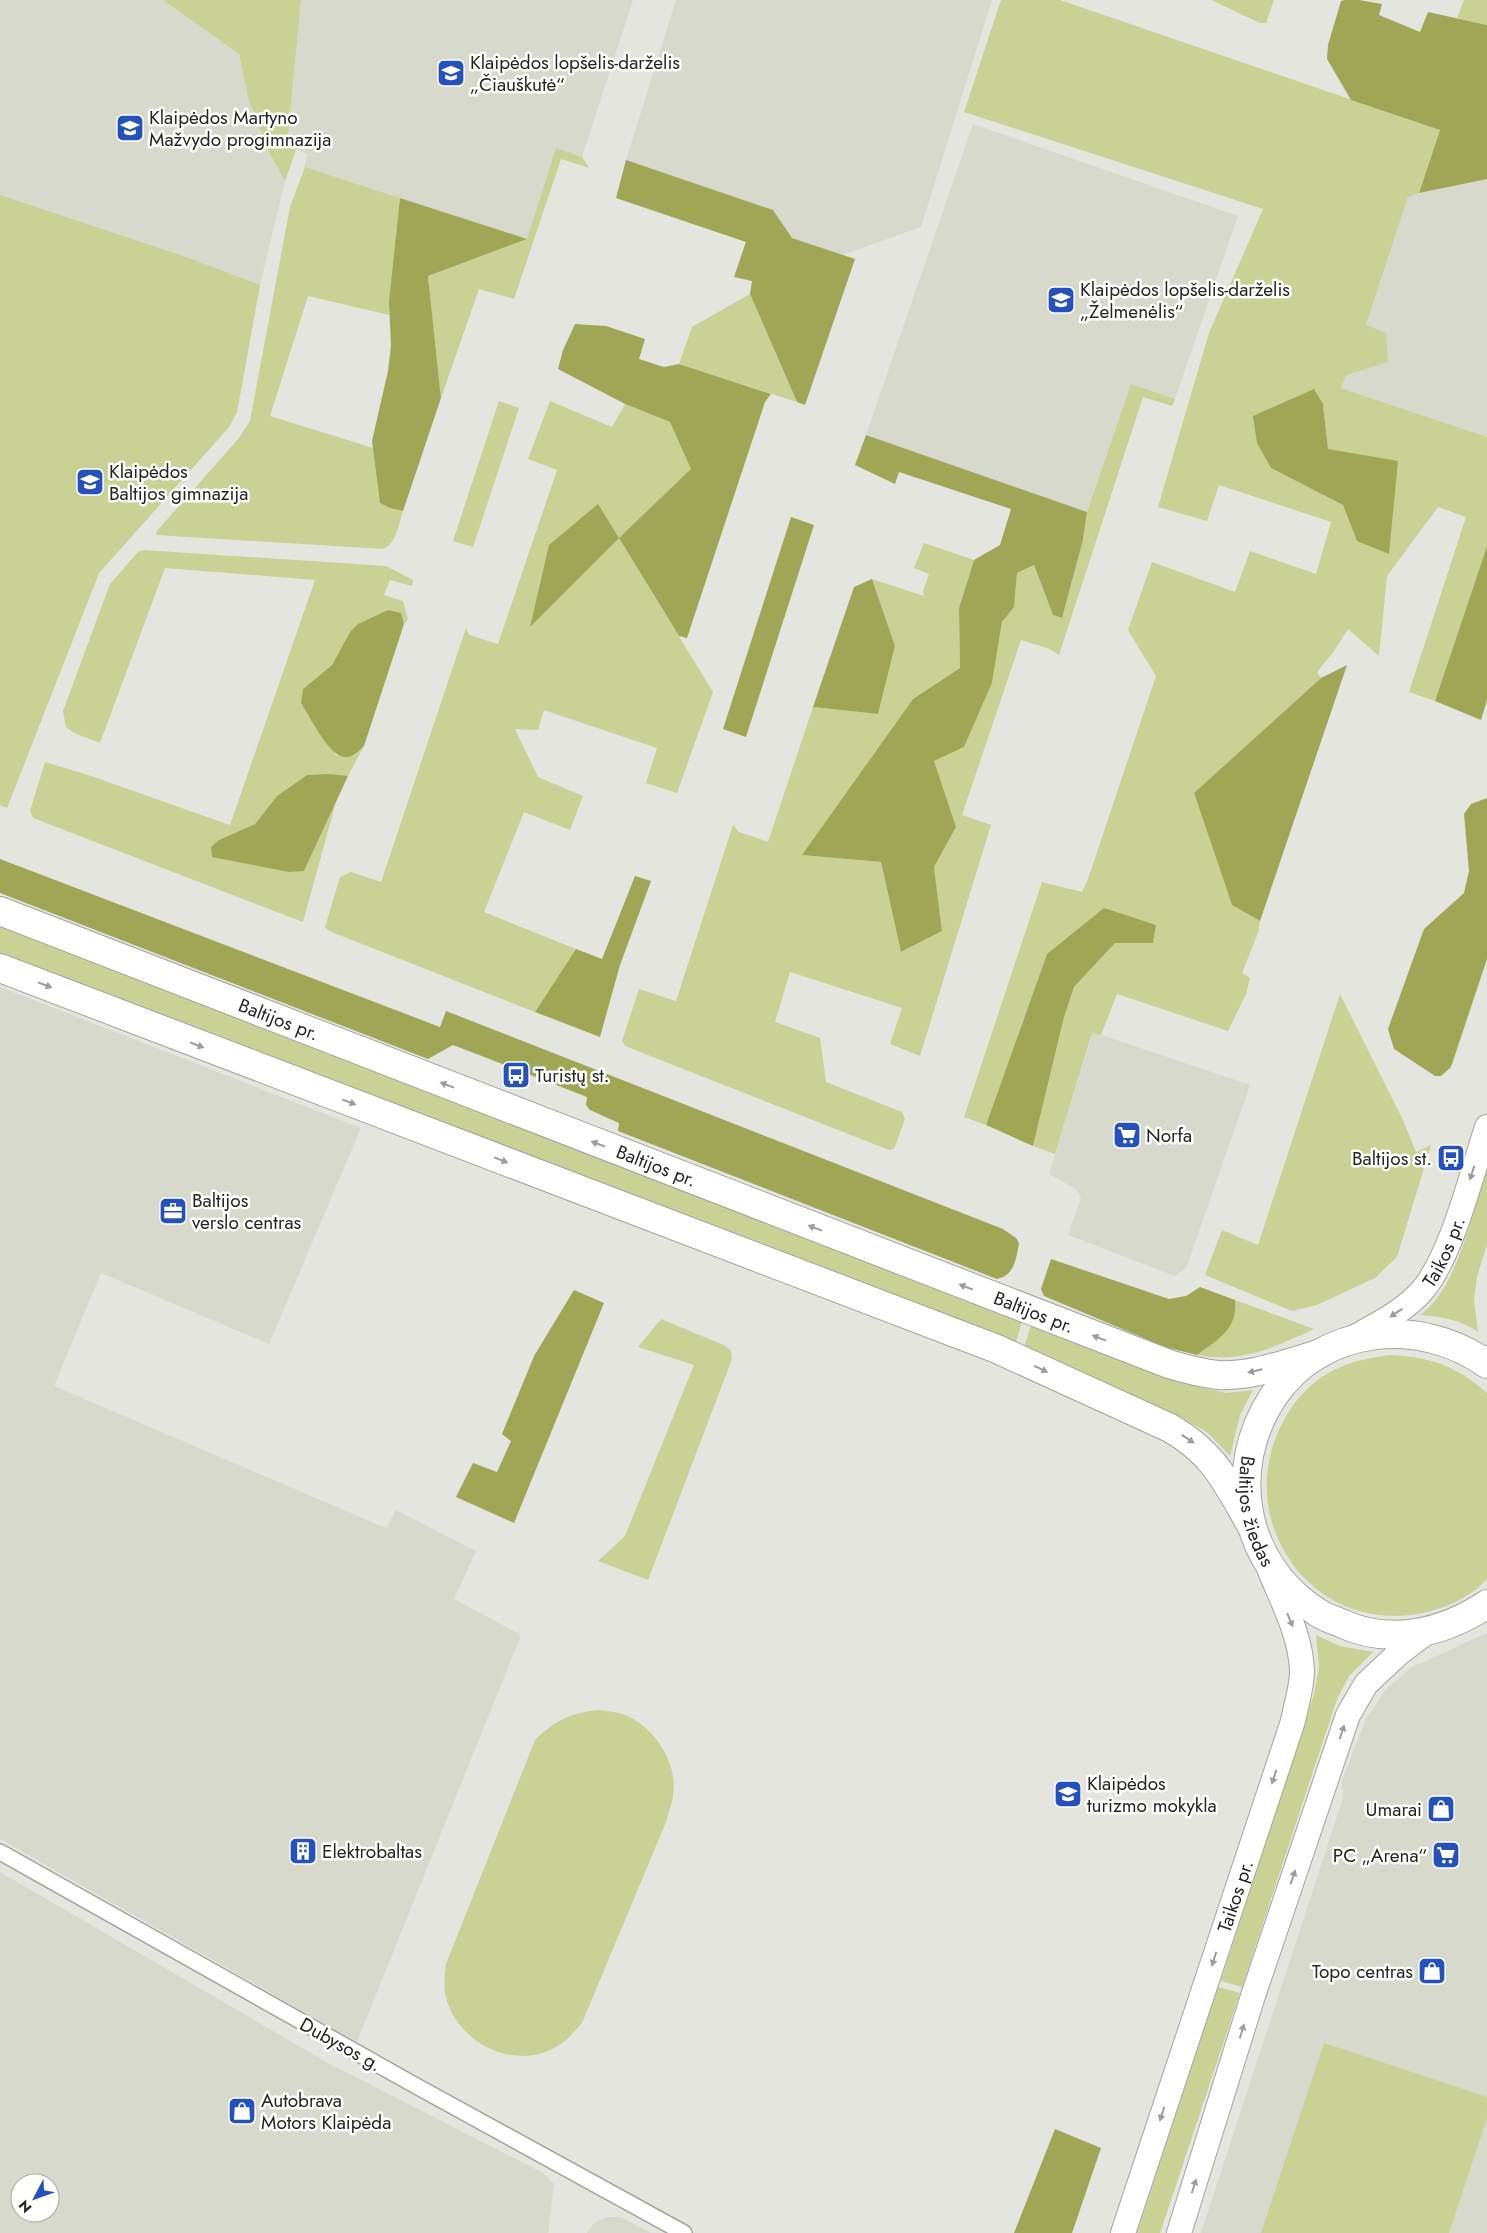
<svg xmlns="http://www.w3.org/2000/svg" width="1487" height="2233" viewBox="0 0 1487 2233" font-family="Jost,sans-serif">
  <rect width="100%" height="100%" fill="#e4e5de"/>
  <!-- built -->
  <g fill="#d7d9cd" fill-rule="evenodd">
    <polygon points="0,0 163,0 239,54 249,101 270,154 285,181 260,285 237,412 229,427 99,573 7,808 0,805"/>
    <polygon points="301,0 633,0 582,157 556,149 527,239 304,167 308,154 287,146"/>
    <polygon points="676,0 992,0 921,227 842,255 792,238 773,210 626,160"/>
    <polygon points="973,124 1238,216 1175,399 1131,384 1087,512 866,435"/>
    <polygon points="1487,179 1487,437 1341,388 1366,325 1408,197 1419,193"/>
    <polygon points="0,987 361,1128 269,1344 101,1273 54,1386 386,1528 396,1510 476,1551 454,1599 521,1635 357,2042 0,1839"/>
    <polygon points="1093,1032 1250,1085 1190,1257 1186,1268 1175,1276 1068,1235 1081,1198 1076,1189 1049,1174"/>
    <polygon points="1487,1633 1487,2233 1201,2233 1343,1798 1342,1781 1365,1721 1386,1689 1412,1667"/>
    <path d="M 0,1872 L 328,2063 L 543,2173 L 554,2184 L 548,2233 L 0,2233 ZM 20,2183 L 50,2183 L 50,2213 L 20,2213 Z"/>
    <polygon points="607,2217 621,2217 651,2233 587,2233 594,2223"/>
  </g>
  <!-- green -->
  <g fill="#c9d194" fill-rule="evenodd">
    <polygon points="163,0 301,0 287,146 296,150 285,181 270,154 249,101 239,54"/>
    <path d="M 1001,0 L 1060,0 L 1440,130 L 1419,193 L 1408,197 L 1366,325 L 1386,333 L 1388,362 L 1346,375 L 1341,388 L 1487,437 L 1487,546 L 1435,701 L 1409,692 L 1466,517 L 1438,507 L 1387,576 L 1379,656 L 1348,629 L 1334,651 L 1317,672 L 1321,678 L 1194,793 L 1232,905 L 1260,921 L 1258,933 L 1242,973 L 1250,978 L 1246,994 L 1228,1031 L 1117,994 L 1101,1035 L 1092,1033 L 1055,1154 L 1033,1146 L 1064,1017 L 1074,987 L 1115,943 L 1153,943 L 1156,924 L 1047,954 L 986,1125 L 964,1117 L 1042,882 L 1082,892 L 1088,879 L 1156,676 L 1128,630 L 1152,562 L 1235,592 L 1250,551 L 1316,574 L 1331,522 L 1219,485 L 1207,521 L 1158,507 L 1209,333 L 1263,209 L 964,112 ZM 1323,404 L 1328,449 L 1344,453 L 1357,541 L 1343,505 L 1271,468 Z"/>
    <polygon points="1211,0 1274,0 1266,23 1260,23"/>
    <polygon points="1464,0 1487,0 1487,25 1457,18"/>
    <polygon points="556,148 582,157 589,168 561,159 514,299 479,289 441,398 428,276 527,239"/>
    <path d="M 305,167 L 400,198 L 389,315 L 308,296 L 270,416 L 373,448 L 380,503 L 390,508 L 403,511 C 399,523 396,545 383,549 L 157,535 L 156,532 L 239,438 L 250,421 L 290,207 Z"/>
    <polygon points="0,195 186,257 260,285 237,412 229,427 99,573 7,808 0,805"/>
    <polygon points="750,294 797,402 679,364 692,327"/>
    <polygon points="1131,384 1175,399 1172,406 1143,397 1059,655 1050,649 1021,640 962,815 991,825 920,1056 890,1044 902,1008 790,972 775,1022 820,1038 826,1082 902,1112 905,1119 894,1149 889,1150 625,1046 622,1041 639,989 676,1001 733,825 739,832 768,842 813,707 878,714 895,646 872,579 924,596 923,591 929,574 914,568 924,543 974,560 959,608 960,668 913,699 803,855 881,862 901,952 942,931 934,867 956,827 934,761 964,747 992,683 1002,622 1014,607 1017,573 1034,565 1053,615 1062,618 1083,540 1087,512"/>
    <polygon points="499,401 519,408 473,547 453,541"/>
    <polygon points="550,401 612,427 625,404 670,422 692,469 619,538 713,692 677,793 646,783 657,748 544,710 538,730 515,729 538,777 583,796 570,830 524,812 484,912 576,949 535,1012 329,931 325,927 340,877 351,872 381,882 466,628 469,635 498,644 557,470 528,459"/>
    <path d="M 144,550 L 386,566 L 413,580 L 412,586 L 390,580 L 384,595 L 403,601 L 408,619 L 404,624 L 401,613 L 350,632 L 332,665 L 303,689 L 301,703 L 336,755 C 349,759 355,755 364,746 L 348,776 L 307,775 L 277,796 L 255,824 L 219,840 L 304,871 L 336,802 L 303,922 L 33,818 L 30,811 L 45,762 L 88,775 L 230,825 L 315,580 L 165,568 L 100,743 L 74,733 L 66,727 L 63,711 L 110,584 L 138,552 Z"/>
    <polygon points="0,925 1022,1322 1013,1351 0,958"/>
    <polygon points="1340,994 1403,1120 1416,1152 1431,1145 1397,1257 1375,1278 1317,1305 1292,1311 1205,1275 1222,1230 1258,1245"/>
    <path d="M 1487,1168 L 1487,1244 L 1477,1277 L 1474,1300 L 1478,1332 C 1462,1320 1439,1316 1420,1315 C 1457,1290 1473,1211 1487,1168 Z"/>
    <path d="M 1235,1300 L 1314,1329 C 1275,1347 1241,1364 1197,1355 C 1217,1341 1238,1327 1235,1300 Z"/>
    <polygon points="661,1319 726,1346 731,1351 732,1359 648,1580 598,1561 625,1536 694,1365 638,1347"/>
    <polygon points="1031,1325 1178,1382 1226,1393 1253,1390 1240,1415 1230,1456 1208,1433 1181,1417 1022,1354"/>
    <path d="M 1389,1355 C 1429,1357 1456,1365 1487,1393 L 1487,1579 C 1470,1598 1442,1610 1417,1614 C 1307,1632 1231,1515 1284,1420 C 1295,1399 1313,1380 1334,1370 C 1352,1361 1370,1358 1389,1355 Z"/>
    <polygon points="1316,1635 1340,1646 1373,1652 1349,1676 1337,1699 1242,1987 1221,1981 1314,1694 1319,1667"/>
    <path d="M 598,1710 C 607,1711 617,1712 625,1715 C 655,1727 678,1763 673,1796 C 672,1804 668,1813 666,1822 L 582,2023 C 574,2032 567,2041 556,2047 C 514,2071 459,2044 446,1998 C 443,1987 445,1975 446,1964 L 535,1740 C 556,1720 570,1713 598,1710 Z"/>
    <polygon points="1218,1987 1240,1993 1160,2233 1137,2233"/>
    <polygon points="1324,2043 1487,2097 1487,2118 1449,2233 1261,2233"/>
  </g>
  <!-- forest -->
  <g fill="#9fa757">
    <polygon points="1345,0 1359,0 1382,4 1379,15 1420,32 1428,12 1487,25 1487,179 1419,193 1440,130 1351,100 1327,59 1328,45 1341,1"/>
    <polygon points="626,160 773,210 792,238 855,259 805,405 797,402 750,294 752,281 734,277 746,242 616,198"/>
    <polygon points="400,198 527,239 428,276 441,398 403,511 390,508 380,503 372,441 388,371 391,346 389,302"/>
    <polygon points="575,324 606,326 645,339 639,359 664,367 679,364 771,394 765,402 687,638 679,636 619,538 530,627 549,545 598,504 619,538 691,469 670,422 625,404 558,369 563,350"/>
    <polygon points="1314,389 1323,404 1328,449 1398,461 1389,554 1357,541 1343,505 1271,468 1257,443 1253,416"/>
    <polygon points="866,435 1087,512 1083,540 1062,618 1053,615 1034,565 1017,573 1014,607 1002,622 992,683 964,747 934,761 956,827 934,867 942,931 901,952 881,862 802,855 913,699 960,668 959,608 974,560 1000,545 1011,509 899,472 895,484 855,465"/>
    <polygon points="791,517 814,525 746,737 723,729"/>
    <polygon points="1487,546 1487,700 1481,720 1435,701"/>
    <polygon points="872,579 895,646 878,714 813,707 854,587"/>
    <path d="M 388,610 L 401,613 L 404,624 L 364,746 C 358,752 352,758 344,757 C 329,756 309,715 301,703 L 303,689 L 332,665 L 350,632 L 358,624 Z"/>
    <polygon points="1347,665 1260,921 1232,905 1194,793 1321,678"/>
    <polygon points="329,774 348,776 304,871 289,872 212,857 211,847 219,840 255,824 277,796 307,775"/>
    <polygon points="1487,798 1487,959 1451,1067 1441,1076 1435,1076 1394,1049 1388,1029 1424,929 1464,893 1469,871 1464,814 1471,804"/>
    <path d="M 0,859 L 440,1027 L 446,1011 L 1003,1229 L 1016,1238 L 1019,1243 C 1016,1259 1015,1275 997,1279 L 618,1131 L 619,1123 L 590,1110 L 586,1105 L 587,1097 L 453,1045 L 428,1059 L 0,893 Z"/>
    <polygon points="635,876 651,881 620,965 600,1037 535,1012 576,949 602,959"/>
    <polygon points="1104,908 1156,925 1153,943 1115,943 1074,987 1064,1017 1033,1146 986,1125 1047,954"/>
    <path d="M 1051,1259 L 1169,1299 L 1186,1296 L 1200,1287 L 1235,1300 C 1238,1329 1218,1340 1197,1355 L 1165,1347 L 1044,1296 L 1041,1289 Z"/>
    <polygon points="574,1290 604,1303 514,1523 456,1497 473,1463 497,1472 511,1441 502,1434 534,1356"/>
    <polygon points="1055,2129 1101,2148 1072,2233 1014,2233"/>
  </g>
  <g fill="none" stroke-linecap="round" stroke-linejoin="round">
    <defs>
      <polyline id="street" points="0,1852 409,2082 684,2233"/>
      <g id="primary">
        <path id="s1" d="M 1353,1338 C 1376,1325 1401,1313 1420,1293 C 1451,1260 1472,1172 1487,1127"/>
        <path id="s2" d="M 1123,2233 L 1293,1721 C 1296,1705 1302,1688 1302,1671 C 1301,1636 1283,1603 1270,1571"/>
        <polyline points="1179,2233 1253,1996 1348,1715 1366,1684 1398,1654 1427,1632"/>
      </g>
      <g id="highway">
        <path id="s3" d="M 0,911 L 1169,1364 C 1185,1369 1201,1373 1218,1375 C 1252,1377 1287,1363 1319,1354"/>
        <path d="M 0,968 L 997,1349 L 1170,1428 C 1215,1454 1226,1482 1251,1525"/>
        <path id="s4" d="M 1487,1364 C 1420,1316 1321,1325 1273,1397 C 1225,1470 1243,1565 1317,1612 C 1324,1617 1333,1620 1341,1623 C 1389,1646 1444,1633 1487,1604"/>
      </g>
    </defs>
    <!-- street casing -->
    <use href="#street" stroke="#a3a49e" stroke-width="18"/>
    <!-- primary casing -->
    <use href="#primary" stroke="#a3a49e" stroke-width="26"/>
    <!-- highway casing -->
    <use href="#highway" stroke="#a3a49e" stroke-width="30"/>
    <!-- street -->
    <use href="#street" stroke="#fff" stroke-width="15"/>
    <!-- primary -->
    <use href="#primary" stroke="#fff" stroke-width="24"/>
    <!-- highway -->
    <use href="#highway" stroke="#fff" stroke-width="28"/>
  </g>
  <!-- one-way arrows -->
  <defs><path id="oneway-solid" d="M-6-.8H1V-3.2L6.5 0L1 3.2V.8H-6Z" transform="scale(1.25)"/></defs>
  <g fill="#9d9d9c">
    <use href="#oneway-solid" transform="translate(45 985) rotate(21)"/>
    <use href="#oneway-solid" transform="translate(197 1045) rotate(21)"/>
    <use href="#oneway-solid" transform="translate(447 1085) rotate(-159)"/>
    <use href="#oneway-solid" transform="translate(349 1102) rotate(21)"/>
    <use href="#oneway-solid" transform="translate(598 1144) rotate(-159)"/>
    <use href="#oneway-solid" transform="translate(501 1160) rotate(21)"/>
    <use href="#oneway-solid" transform="translate(1472 1173) rotate(108)"/>
    <use href="#oneway-solid" transform="translate(815 1228) rotate(-159)"/>
    <use href="#oneway-solid" transform="translate(966 1287) rotate(-159)"/>
    <use href="#oneway-solid" transform="translate(1396 1313) rotate(147)"/>
    <use href="#oneway-solid" transform="translate(1099 1338) rotate(-159)"/>
    <use href="#oneway-solid" transform="translate(1041 1369) rotate(25)"/>
    <use href="#oneway-solid" transform="translate(1255 1371) rotate(167)"/>
    <use href="#oneway-solid" transform="translate(1188 1439) rotate(34)"/>
    <use href="#oneway-solid" transform="translate(1290 1620) rotate(68)"/>
    <use href="#oneway-solid" transform="translate(1342 1732) rotate(-72)"/>
    <use href="#oneway-solid" transform="translate(1274 1777) rotate(108)"/>
    <use href="#oneway-solid" transform="translate(1293 1877) rotate(-71)"/>
    <use href="#oneway-solid" transform="translate(1214 1959) rotate(108)"/>
    <use href="#oneway-solid" transform="translate(1242 2031) rotate(-73)"/>
    <use href="#oneway-solid" transform="translate(1162 2114) rotate(108)"/>
    <use href="#oneway-solid" transform="translate(1194 2186) rotate(-73)"/>
  </g>
  <!-- icons -->
  <defs>
    <symbol id="school-square" viewBox="-11 -11 22 22"><rect x="-9" y="-9" width="18" height="18" rx="4" fill="#2551bf" stroke="#fffffe"/><path d="M0-5L7-2L0 1L-7-2ZM-4 1L0 2.5L4 1V4Q0 6-4 4Z" fill="#fff"/></symbol>
    <symbol id="bus-square" viewBox="-11 -11 22 22"><rect x="-9" y="-9" width="18" height="18" rx="4" fill="#2551bf" stroke="#fffffe"/><path d="M-5-6H5V4H4V6H2V4H-2V6H-4V4H-5ZM-3.5-4V0h7V-4ZM-3.5 1.2v1.5H-2V1.2ZM2 1.2v1.5H3.5V1.2Z" fill="#fff"/></symbol>
    <symbol id="supermarket-square" viewBox="-11 -11 22 22"><rect x="-9" y="-9" width="18" height="18" rx="4" fill="#2551bf" stroke="#fffffe"/><path d="M-6-5.5h2.5l.6 2H6L4.5 2H-2.5L-4.4-4H-6ZM-1.5 3.2a1.3 1.3 0 1 0 .1 0ZM3 3.2a1.3 1.3 0 1 0 .1 0Z" fill="#fff"/></symbol>
    <symbol id="office-square" viewBox="-11 -11 22 22"><rect x="-9" y="-9" width="18" height="18" rx="4" fill="#2551bf" stroke="#fffffe"/><path d="M-6-3h4V-5.5h4V-3h4V5H-6ZM-1-4.5V-3h2v-1.5ZM-6 0V1H6V0Z" fill="#fff"/></symbol>
    <symbol id="shop-square" viewBox="-11 -11 22 22"><rect x="-9" y="-9" width="18" height="18" rx="4" fill="#2551bf" stroke="#fffffe"/><path d="M-5-2.5h2.3a2.7 3.5 0 0 1 5.4 0H5L5.5 6h-11ZM-1.5-2.5h3a1.5 2.3 0 0 0-3 0Z" fill="#fff"/></symbol>
    <symbol id="building-square" viewBox="-11 -11 22 22"><rect x="-9" y="-9" width="18" height="18" rx="4" fill="#2551bf" stroke="#fffffe"/><path d="M-4-6H4V6H1V3H-1V6H-4ZM-2.5-4.3h1.7v1.8h-1.7ZM.8-4.3h1.7v1.8H.8ZM-2.5-1h1.7V.8h-1.7ZM.8-1h1.7V.8H.8Z" fill="#fff"/></symbol>
  </defs>
  <g fill-rule="evenodd">
    <use href="#school-square" x="435" y="57" width="32" height="32"/>
    <use href="#school-square" x="114" y="112" width="32" height="32"/>
    <use href="#school-square" x="1045" y="284" width="32" height="32"/>
    <use href="#school-square" x="74" y="466" width="32" height="32"/>
    <use href="#bus-square" x="500" y="1059" width="32" height="32"/>
    <use href="#supermarket-square" x="1111" y="1119" width="32" height="32"/>
    <use href="#bus-square" x="1435" y="1142" width="32" height="32"/>
    <use href="#office-square" x="157" y="1195" width="32" height="32"/>
    <use href="#school-square" x="1052" y="1778" width="32" height="32"/>
    <use href="#shop-square" x="1425" y="1793" width="32" height="32"/>
    <use href="#building-square" x="287" y="1835" width="32" height="32"/>
    <use href="#supermarket-square" x="1430" y="1839" width="32" height="32"/>
    <use href="#shop-square" x="1416" y="1955" width="32" height="32"/>
    <use href="#shop-square" x="226" y="2095" width="32" height="32"/>
  </g>
  <g text-anchor="middle" stroke-width="5" stroke-linejoin="round" paint-order="stroke">
    <!-- poi labels -->
    <g font-size="19" fill="#252523" stroke="#fffffe" text-anchor="start">
      <text x="470" y="69">Klaipėdos lopšelis-darželis<tspan x="470" dy="22">„Čiauškutė“</tspan></text>
      <text x="149" y="124">Klaipėdos Martyno<tspan x="149" dy="22">Mažvydo progimnazija</tspan></text>
      <text x="1080" y="296">Klaipėdos lopšelis-darželis<tspan x="1080" dy="22">„Želmenėlis“</tspan></text>
      <text x="109" y="478">Klaipėdos<tspan x="109" dy="22">Baltijos gimnazija</tspan></text>
      <text x="535" y="1082">Turistų st.</text>
      <text x="1146" y="1142">Norfa</text>
      <text x="1432" y="1165" text-anchor="end">Baltijos st.</text>
      <text x="192" y="1207">Baltijos<tspan x="192" dy="22">verslo centras</tspan></text>
      <text x="1087" y="1790">Klaipėdos<tspan x="1087" dy="22">turizmo mokykla</tspan></text>
      <text x="1422" y="1816" text-anchor="end">Umarai</text>
      <text x="322" y="1858">Elektrobaltas</text>
      <text x="1427" y="1862" text-anchor="end">PC „Arena“</text>
      <text x="1413" y="1978" text-anchor="end">Topo centras</text>
      <text x="261" y="2107">Autobrava<tspan x="261" dy="22">Motors Klaipėda</tspan></text>
    </g>
    <!-- street labels -->
    <g font-size="19" fill="#252523" stroke="#fffffe">
      <text dy="7" stroke="none"><textPath href="#s3" startOffset="299">Baltijos pr.</textPath></text>
      <text dy="7" stroke="none"><textPath href="#s3" startOffset="704">Baltijos pr.</textPath></text>
      <text dy="7" stroke="none"><textPath href="#s1" startOffset="129">Taikos pr.</textPath></text>
      <text dy="7" stroke="none"><textPath href="#s3" startOffset="1109">Baltijos pr.</textPath></text>
      <text dy="7" stroke="none"><textPath href="#s4" startOffset="362">Baltijos žiedas</textPath></text>
      <text dy="7" stroke="none"><textPath href="#s2" startOffset="355">Taikos pr.</textPath></text>
      <text transform="translate(341 2044) rotate(29)" y="7">Dubysos g.</text>
    </g>
  </g>
  <!-- north arrow -->
  <g transform="translate(35 2198) rotate(229)"><circle r="24" fill="#fffffe" stroke="#a8a8a6"/>
  <path d="M0-4L9 19L0 12L-9 19Z" fill="#2551bf"/>
  <text y="-8" font-size="14" font-weight="bold" text-anchor="middle" fill="#252523">N</text>
  </g>
</svg>
